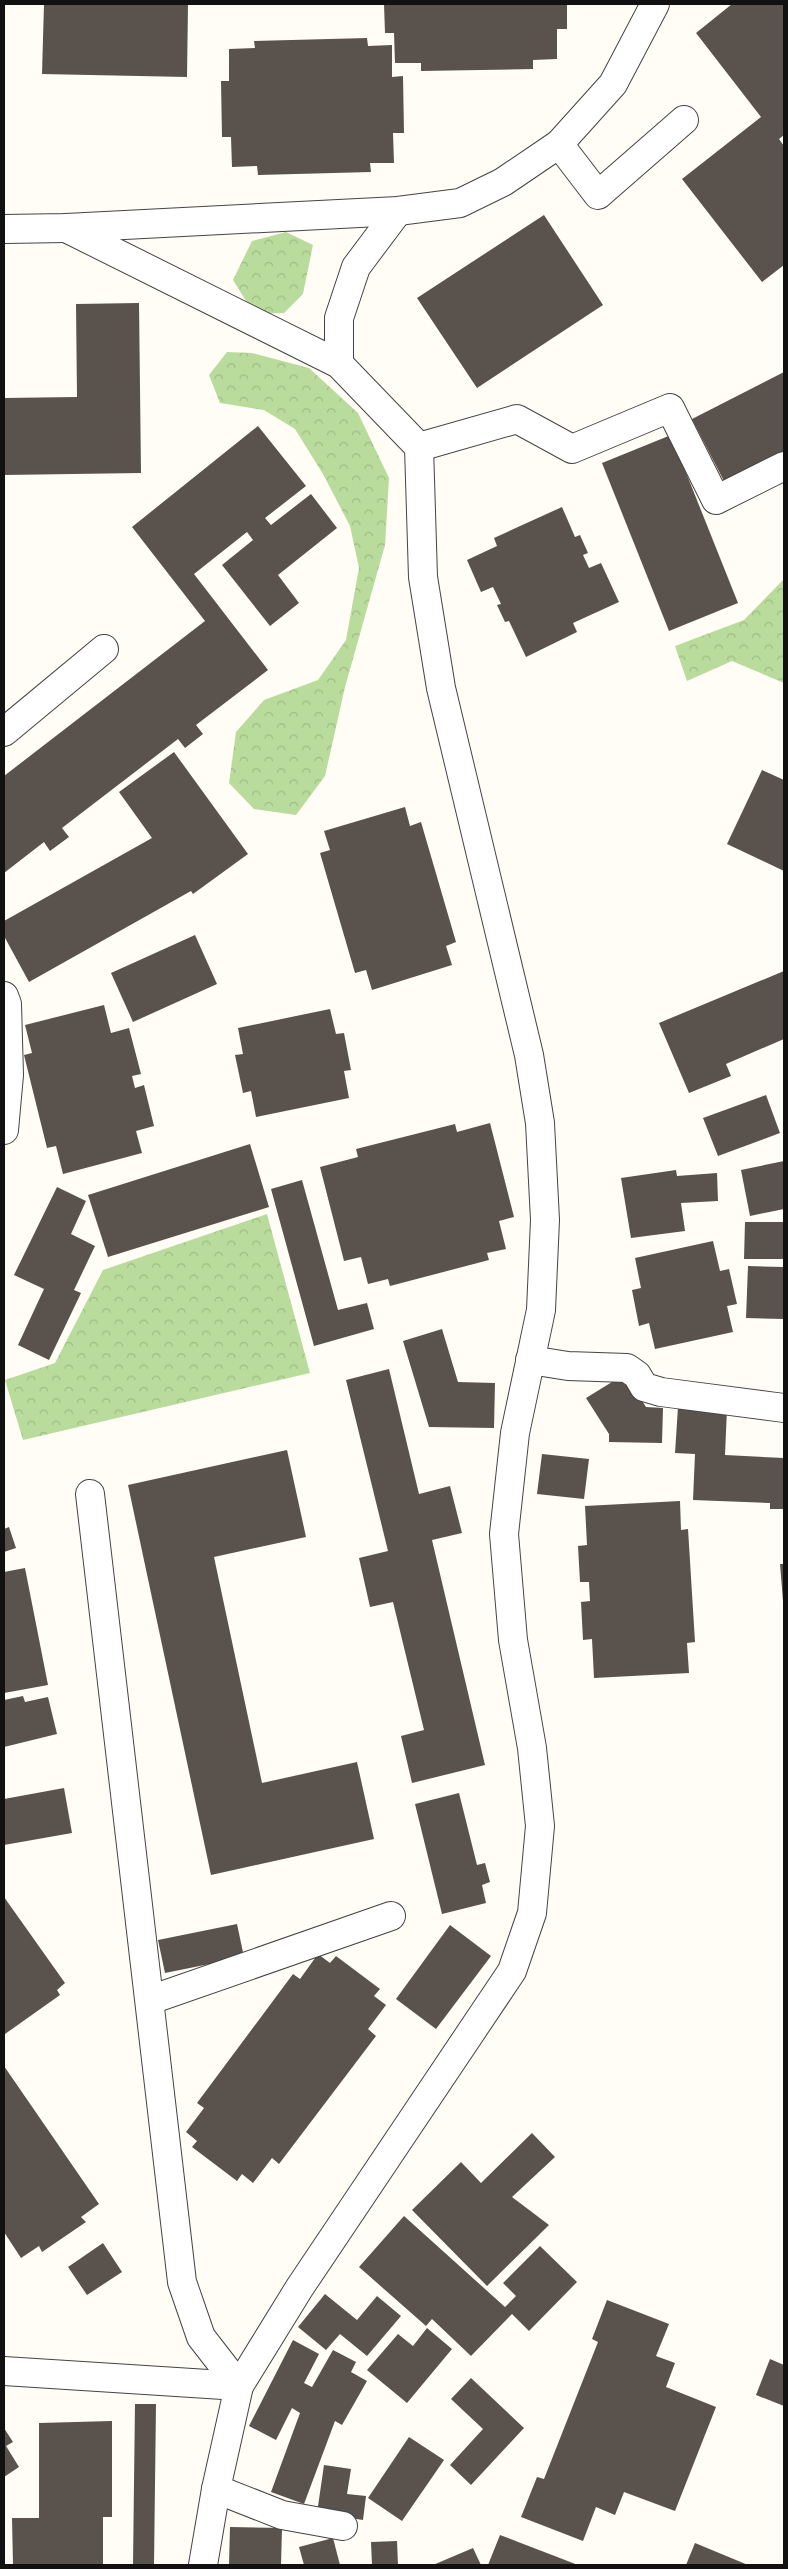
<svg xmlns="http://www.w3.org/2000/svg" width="788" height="2569" viewBox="0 0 788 2569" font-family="'PT Serif',serif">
  <defs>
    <pattern id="forest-crowns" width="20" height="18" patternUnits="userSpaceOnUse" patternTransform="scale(1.25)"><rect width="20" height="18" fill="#b9dc9c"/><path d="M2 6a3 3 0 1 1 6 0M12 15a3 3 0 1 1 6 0" fill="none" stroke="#9ebc85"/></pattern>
  </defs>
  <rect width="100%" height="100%" fill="#fffdf5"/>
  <!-- forest -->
  <g fill="url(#forest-crowns)">
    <polygon points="286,232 313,245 303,294 284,313 254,314 233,280 252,241"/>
    <polygon points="227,352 252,353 309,368 358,413 389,478 385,545 345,687 325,776 296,815 254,809 229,783 236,732 264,700 318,680 346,640 359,568 350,526 323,474 295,429 264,410 220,403 209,375"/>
    <polygon points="784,579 784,683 732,661 687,681 675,646 744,620"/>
    <polygon points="267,1214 310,1373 23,1440 5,1380 55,1363 103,1270"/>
  </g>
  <!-- building -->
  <g fill="#5a524d">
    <polygon points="44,4 188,4 187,77 42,74"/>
    <polygon points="384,4 567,4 567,29 557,29 557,59 533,60 533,69 421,71 421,63 395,63 394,33 385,33"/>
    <polygon points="732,4 784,4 784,135 779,139 784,146 784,265 762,282 682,179 761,117 696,33"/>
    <polygon points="367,38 368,46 392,45 392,77 403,76 404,133 393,133 394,163 370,163 371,172 258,175 257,166 232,167 231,137 222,137 221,81 229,81 229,49 255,48 254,41"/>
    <polygon points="544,215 603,305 477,388 417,298"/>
    <polygon points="139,303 141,473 4,475 4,398 77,397 76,304"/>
    <polygon points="784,372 784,456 726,485 692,419"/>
    <polygon points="258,426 306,486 265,518 271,525 311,494 337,528 278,575 299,603 270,626 222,565 253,540 247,532 194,574 268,670 196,725 203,734 185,748 178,739 62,828 69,837 50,851 44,842 4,873 4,776 205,621 132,527"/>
    <polygon points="671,435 738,603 669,631 602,463"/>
    <polygon points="562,507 575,537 580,535 588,553 583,555 589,568 601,563 619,602 573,623 577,632 526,657 509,621 505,622 497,605 501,604 493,587 481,592 467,560 497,546 494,538"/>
    <polygon points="174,752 248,854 193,894 191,891 29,982 4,936 4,921 152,838 119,792"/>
    <polygon points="762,770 784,780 784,871 727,844"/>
    <polygon points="405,807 410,826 421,822 456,942 446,946 452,965 372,990 366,970 355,973 320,853 330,850 324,831"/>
    <polygon points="195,935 217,984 133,1022 111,973"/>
    <polygon points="784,971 784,1039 726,1064 731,1076 689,1093 659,1023"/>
    <polygon points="104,1005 111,1033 129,1028 141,1074 132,1076 135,1088 144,1085 154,1126 136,1131 142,1153 63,1174 56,1146 47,1148 24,1055 32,1053 25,1025"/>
    <polygon points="330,1009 336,1034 344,1033 351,1070 344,1071 349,1098 256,1117 251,1091 243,1093 235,1055 243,1054 238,1028"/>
    <polygon points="766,1095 780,1133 718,1156 703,1118"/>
    <polygon points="490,1123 514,1217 499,1221 506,1249 487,1253 489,1260 390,1286 388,1279 368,1284 361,1257 344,1261 320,1167 358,1157 356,1149 455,1124 457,1132"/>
    <polygon points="250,1144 269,1207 108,1257 88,1195"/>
    <polygon points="784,1161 784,1209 750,1216 741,1170"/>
    <polygon points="676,1170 677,1176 717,1173 718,1201 681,1203 685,1231 631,1238 621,1178"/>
    <polygon points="302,1180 338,1310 367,1303 374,1329 314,1346 271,1189"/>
    <polygon points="57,1187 86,1201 71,1234 95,1246 74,1290 81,1293 49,1360 18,1345 44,1289 14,1275"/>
    <polygon points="745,1222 784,1222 784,1259 744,1259"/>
    <polygon points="713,1241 720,1271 729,1269 737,1304 727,1306 733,1332 655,1349 649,1323 639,1326 632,1290 641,1288 635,1258"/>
    <polygon points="748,1266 784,1267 784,1319 746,1318"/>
    <polygon points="442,1329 458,1382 495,1383 494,1428 429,1427 403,1341"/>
    <polygon points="389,1369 419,1494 450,1486 462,1533 432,1540 485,1765 412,1783 401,1736 424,1730 393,1602 370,1607 359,1558 388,1551 346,1380"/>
    <polygon points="625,1374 646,1407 663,1408 662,1443 609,1442 609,1434 586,1398"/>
    <polygon points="678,1407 727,1409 725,1455 784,1458 784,1509 770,1509 770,1503 693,1500 695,1454 675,1453"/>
    <polygon points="287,1450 306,1537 214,1557 262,1783 357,1762 374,1839 211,1875 128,1485"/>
    <polygon points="542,1454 589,1459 584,1499 537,1494"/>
    <polygon points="680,1501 681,1530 688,1529 695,1642 687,1643 689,1673 594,1678 592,1639 583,1640 581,1602 590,1601 589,1582 580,1582 578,1546 587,1545 585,1506"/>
    <polygon points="9,1527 16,1548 4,1552 4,1529"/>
    <polygon points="780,1564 784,1564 784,1601 783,1601"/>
    <polygon points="25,1568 48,1685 4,1693 4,1572"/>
    <polygon points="23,1696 25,1702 48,1697 57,1734 4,1747 4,1700"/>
    <polygon points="64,1788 72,1833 4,1845 4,1799"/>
    <polygon points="459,1793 477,1865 485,1863 490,1882 482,1885 486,1903 442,1914 415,1804"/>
    <polygon points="4,1897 65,1983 57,1990 60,1995 5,2034"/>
    <polygon points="237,1924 244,1957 165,1973 158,1940"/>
    <polygon points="450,1925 491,1956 436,2029 396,1999"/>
    <polygon points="318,1954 330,1963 336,1956 380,1989 374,1996 386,2005 368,2029 376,2036 279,2164 272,2158 253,2183 242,2174 237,2181 192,2147 197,2141 186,2132 204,2108 197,2103 293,1974 300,1979"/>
    <polygon points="4,2066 99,2204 81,2217 86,2222 42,2252 39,2246 21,2258 4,2232"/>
    <polygon points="532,2133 555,2157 512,2197 549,2225 487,2286 412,2210 461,2162 481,2183"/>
    <polygon points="404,2216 505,2307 516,2296 503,2283 540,2246 577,2282 529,2331 512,2314 471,2356 432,2319 426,2326 359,2267"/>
    <polygon points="103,2243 122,2272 87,2295 68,2267"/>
    <polygon points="325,2294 357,2320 377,2296 401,2316 367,2356 340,2334 326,2350 298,2327"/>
    <polygon points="607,2300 669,2324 656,2356 675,2363 666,2387 716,2407 675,2511 624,2492 615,2515 596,2507 583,2541 521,2517 537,2477 544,2479 598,2342 592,2339"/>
    <polygon points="427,2328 452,2349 407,2403 367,2370 398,2334 413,2346"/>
    <polygon points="293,2340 319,2354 304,2383 312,2387 333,2350 356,2362 351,2372 367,2381 342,2425 335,2421 304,2504 271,2492 300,2413 292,2408 276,2440 249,2426"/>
    <polygon points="770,2359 784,2365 784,2406 756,2395"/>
    <polygon points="471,2378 524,2428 471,2485 450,2465 483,2429 451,2399"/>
    <polygon points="135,2404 156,2404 154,2565 133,2565"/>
    <polygon points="112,2421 112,2517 103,2517 103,2565 13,2565 12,2518 39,2518 39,2423"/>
    <polygon points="4,2428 13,2442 6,2446 19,2467 4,2477"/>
    <polygon points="409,2437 444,2460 402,2521 368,2498"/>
    <polygon points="324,2465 351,2469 347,2494 366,2496 363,2520 317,2513"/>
    <polygon points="230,2527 282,2528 281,2565 229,2565"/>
    <polygon points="500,2535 578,2565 488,2565"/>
    <polygon points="333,2538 340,2565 304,2565 299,2547"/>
    <polygon points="397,2541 398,2565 372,2565 371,2542"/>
    <polygon points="695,2543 748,2565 686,2565"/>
    <polygon points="473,2548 481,2565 433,2565"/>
  </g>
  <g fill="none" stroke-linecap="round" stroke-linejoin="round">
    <defs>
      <g id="minor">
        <polyline points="559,144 598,195 684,120"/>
        <polyline points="66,228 339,364 419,447 423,577 441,688 529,1055 540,1123 545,1220 541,1310 515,1433 504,1534 513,1640 532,1748 540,1826 532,1913 512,1971 300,2287 239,2386 216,2489 203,2565"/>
        <polyline points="4,229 66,228 398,211 460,203 503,182 559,144 613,84 655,4"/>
        <polyline points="339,364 339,318 356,267 398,211"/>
        <polyline points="419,447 517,419 572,449 670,408 716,500 784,466"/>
        <polyline points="4,732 104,649"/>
        <polyline points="4,996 7,1004 9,1075 4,1130"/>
        <polyline points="530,1360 568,1366 627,1368 637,1375 644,1387 661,1392 784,1408"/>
        <polyline points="90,1494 182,2282 201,2337 239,2386"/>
        <polyline points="150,2000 391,1916"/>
        <polyline points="4,2371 239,2386"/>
        <polyline points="216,2489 282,2515 343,2526"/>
      </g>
    </defs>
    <!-- minor casing -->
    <use href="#minor" stroke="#444" stroke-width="30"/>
    <!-- minor -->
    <use href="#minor" stroke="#fff" stroke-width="28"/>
  </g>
  <!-- border -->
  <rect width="788" height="2569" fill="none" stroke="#111111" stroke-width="10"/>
</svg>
